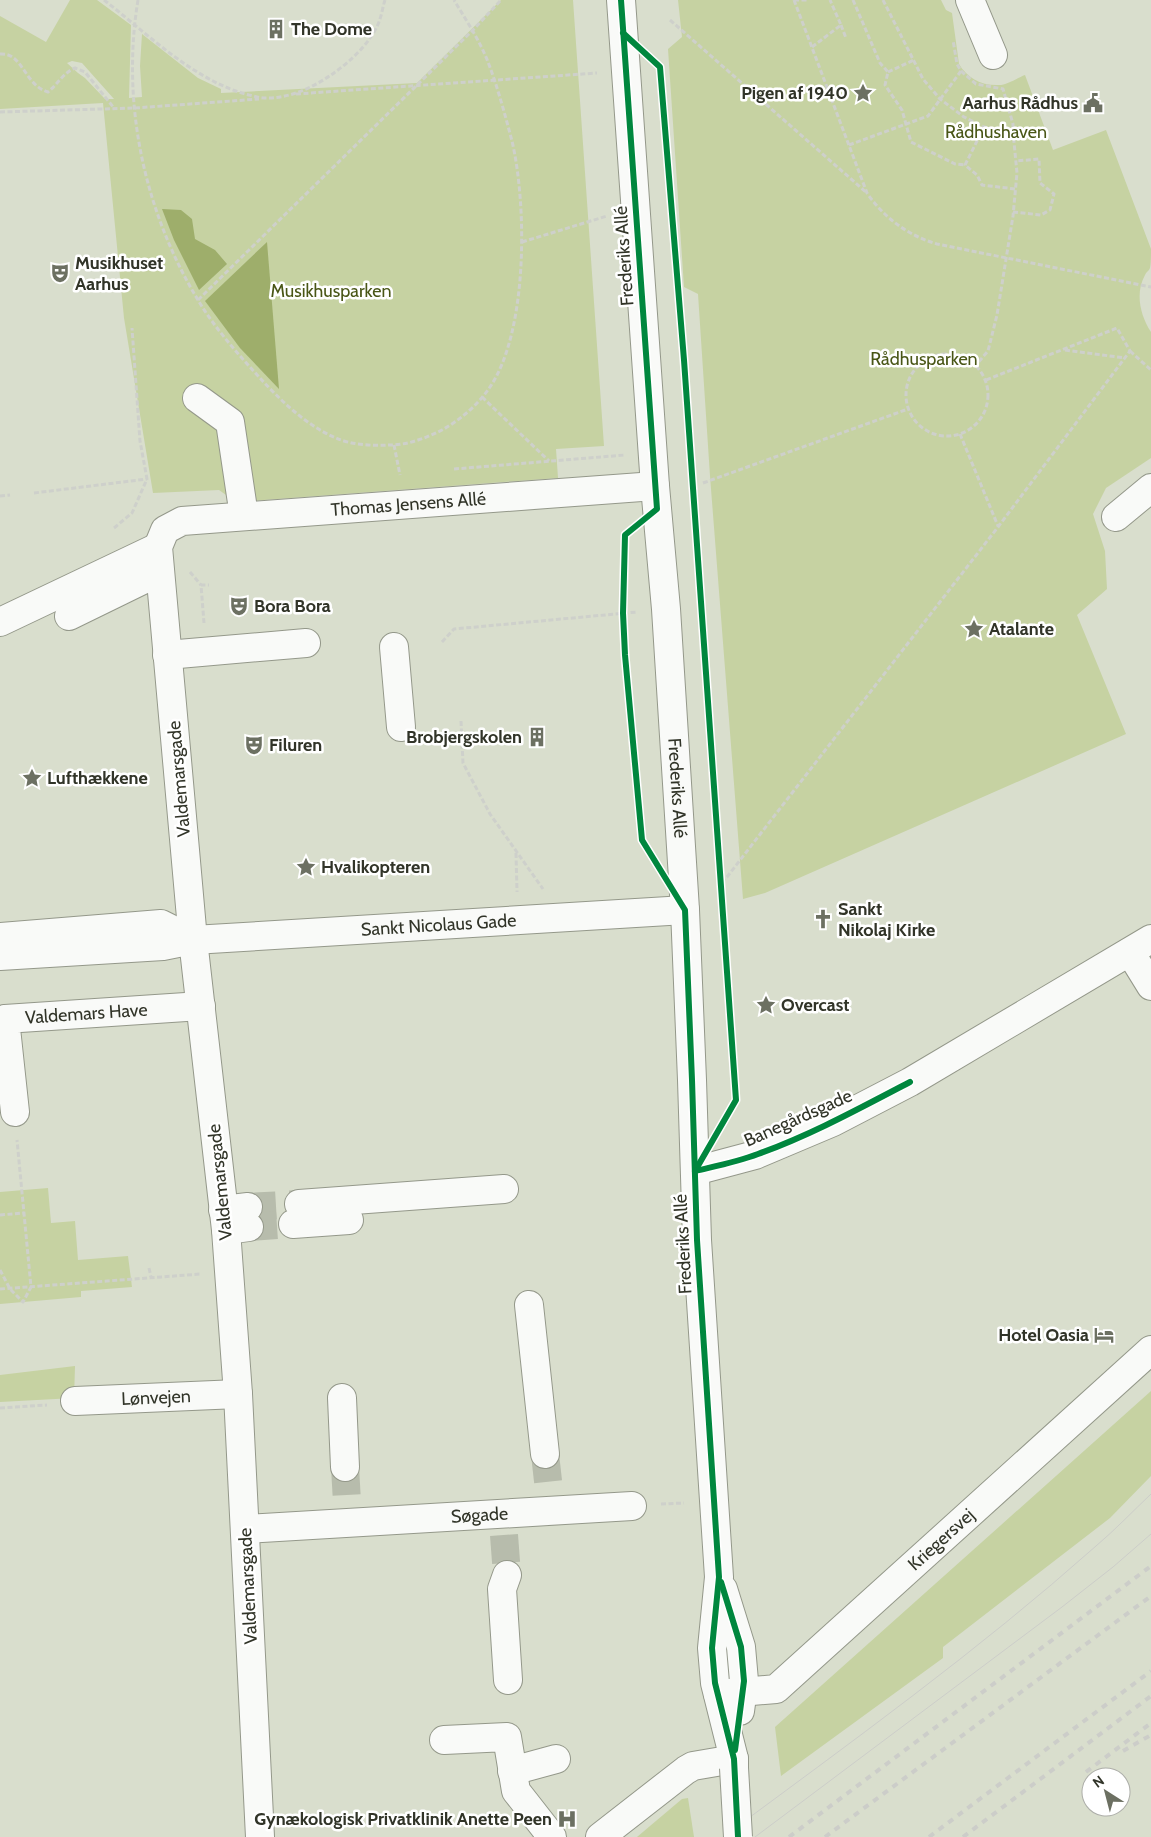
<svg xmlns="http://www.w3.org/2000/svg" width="1151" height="1837" viewBox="0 0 1151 1837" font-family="Cabin,sans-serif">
  <rect width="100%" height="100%" fill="#d9decd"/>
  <!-- green -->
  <g fill="#c6d2a2" fill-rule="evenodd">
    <path d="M 70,0 L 97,0 L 131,25 L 129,98 L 142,97 L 140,66 L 142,34 L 198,78 L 221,89 L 221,93 L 417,83 L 501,0 L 573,0 L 604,446 L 556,449 L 558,478 L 236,502 L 219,490 L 153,493 L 124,318 L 103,103 L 0,109 L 0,16 L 46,42 ZM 72,61 L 82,63 L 114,99 L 105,99 L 85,78 L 78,73 L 67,63 Z"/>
    <path d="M 678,0 L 941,0 L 946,10 L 952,13 L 959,64 C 967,78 982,86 999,85 C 1007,85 1017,78 1025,75 L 1053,150 L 1106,130 L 1151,249 C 1151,254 1151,263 1150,268 C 1149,271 1146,272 1145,275 C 1135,293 1140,315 1151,332 L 1151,458 L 1106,488 L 1093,514 L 1105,551 L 1107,589 L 1077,615 L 1126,734 L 765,893 L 743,899 L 710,476 L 698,294 L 684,287 L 668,49 L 682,37 Z"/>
    <polygon points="48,1188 51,1223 75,1221 78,1260 128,1256 132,1287 81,1291 81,1297 0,1304 0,1192"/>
    <polygon points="75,1366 74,1398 0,1402 0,1375"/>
    <polygon points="1151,1391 1151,1476 1110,1518 943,1647 943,1658 781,1776 775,1727"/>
    <polygon points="688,1798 694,1837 637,1837 682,1799"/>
  </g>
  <!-- water -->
  <g fill="#9eae6b">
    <polygon points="162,209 181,210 192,219 195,239 215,250 227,264 199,290 174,240"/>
    <polygon points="267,242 279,389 240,348 205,301"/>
  </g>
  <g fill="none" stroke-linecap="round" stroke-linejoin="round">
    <!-- minor-tunnel -->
    <g stroke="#b7bcac" stroke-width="28" stroke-dasharray="28 14" stroke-linecap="butt">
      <polyline points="248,1207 299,1204"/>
      <polyline points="249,1227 293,1224"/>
      <polyline points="545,1454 549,1490"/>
      <polyline points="345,1467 347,1502"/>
      <polyline points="504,1535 507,1575"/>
    </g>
    <defs>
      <g id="minor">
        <path id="s1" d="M 621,0 L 655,486 L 666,609 L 685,910 L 692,1080 L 697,1240 L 719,1577 L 712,1648 L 715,1683 L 734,1759 L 734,1768"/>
        <polyline points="970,0 993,55"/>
        <polyline points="197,398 230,422 244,516"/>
        <polyline points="1116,517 1151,488"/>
        <polyline points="69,616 159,572"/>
        <polyline points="0,622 158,547"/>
        <polyline points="394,647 401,727"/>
        <polyline points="167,655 306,643"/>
        <polyline points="0,937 161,924 193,940"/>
        <polyline points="1130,952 1151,986"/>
        <path id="s2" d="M 0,956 L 163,946 L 193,940 L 685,910"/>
        <path id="s3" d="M 15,1112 L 5,1019 L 201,1006"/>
        <polyline points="695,1171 755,1155 833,1122 910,1082 1151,939"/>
        <polyline points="299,1204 504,1189"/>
        <polyline points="223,1210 248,1207"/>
        <polyline points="293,1224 349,1220"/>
        <polyline points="226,1230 249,1227"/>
        <polyline points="529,1305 545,1454"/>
        <polyline points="342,1398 345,1467"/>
        <path id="s4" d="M 75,1401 L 238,1394"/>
        <path id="s5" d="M 245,1529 L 632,1506"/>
        <polyline points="507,1575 502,1589 508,1680"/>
        <polyline points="723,1589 741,1647 744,1681 740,1711"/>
        <path id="s6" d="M 718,1694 L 776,1689 L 1151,1350"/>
        <polyline points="444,1740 507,1737 516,1791 552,1837"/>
        <polyline points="512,1771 556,1759"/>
        <path id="s7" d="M 260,1837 L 238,1394 L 226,1230 L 193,940 L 158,547 L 165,530 L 182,521 L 655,486"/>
        <polyline points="600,1837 686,1770 693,1766 734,1759"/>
      </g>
    </defs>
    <!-- minor casing -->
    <use href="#minor" stroke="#94988a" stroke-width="30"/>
    <!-- path -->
    <g stroke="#ced0cb" stroke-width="3" stroke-dasharray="5 2.5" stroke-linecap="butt">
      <path d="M 104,0 C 148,34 194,81 249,95 C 254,96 259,98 264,98 C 288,99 312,88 331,75 C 350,62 373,41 380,19 C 382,13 383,6 385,0"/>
      <path d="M 138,0 C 121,103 144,211 198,300 C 214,327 237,353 259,377 C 280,400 307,426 336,438 C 351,445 373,446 390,445 C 408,445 426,438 442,430 C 460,420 478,405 490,387 C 528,331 527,205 512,141 C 505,115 498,88 488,62 C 480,41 466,20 454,0"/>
      <path d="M 794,0 L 867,193 C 884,218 909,236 937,244 L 1151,287"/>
      <polyline points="794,0 809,0"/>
      <polyline points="853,0 880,63 888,72 885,85 902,110 911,142 955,164 965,165"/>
      <polyline points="883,0 923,79 940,99 964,117 984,127 1013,132 1017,173 1013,216 997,315 988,351 976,365"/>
      <polyline points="670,20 867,193"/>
      <polyline points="841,25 846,38"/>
      <polyline points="812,47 841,25 830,0"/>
      <path d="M 0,54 C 23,52 24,85 48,92 C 58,84 63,73 75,68 L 85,72 L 114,108"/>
      <polyline points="961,71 976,84 1003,89 1013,124 1013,132"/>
      <polyline points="888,72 914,60"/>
      <polyline points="296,94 597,73"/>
      <polyline points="0,112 135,108 259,99"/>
      <polyline points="984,127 965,165 977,175 982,185 1015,189"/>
      <polyline points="849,145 928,116 961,71 957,64 953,40"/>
      <polyline points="1013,212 1041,215 1050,210 1054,194 1040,183 1039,159 1016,161"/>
      <polyline points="522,242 607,216"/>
      <polyline points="198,300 472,31 501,0"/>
      <polyline points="1065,350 1125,358"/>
      <polyline points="1130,351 1151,370"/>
      <circle cx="947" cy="395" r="41"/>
      <polyline points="482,397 549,461"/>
      <polyline points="960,434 998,526"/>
      <polyline points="394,445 400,475"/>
      <polyline points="454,469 625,455"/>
      <polyline points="703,483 908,409"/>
      <polyline points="34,493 147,479"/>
      <polyline points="0,496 10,495"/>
      <polyline points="114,528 132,513 147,479 140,441 132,328"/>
      <polyline points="190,572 201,585"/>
      <polyline points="204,623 201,585 209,585"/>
      <polyline points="442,642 454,629 637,612"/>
      <polyline points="461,721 463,763 490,814 543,889"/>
      <polyline points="516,853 517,892"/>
      <polyline points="721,882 727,877 998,527 1130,351 1117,328 986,380"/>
      <polyline points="0,1215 24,1213"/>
      <polyline points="149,1268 151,1277"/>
      <polyline points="0,1270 10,1289 23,1302 31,1287 17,1140"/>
      <polyline points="0,1289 201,1274"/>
      <polyline points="0,1408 47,1405"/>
      <polyline points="661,1504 684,1503"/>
    </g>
    <!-- minor -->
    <use href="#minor" stroke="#f9faf8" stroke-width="28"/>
    <!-- tram -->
    <g stroke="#cccdc9" stroke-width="1">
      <path d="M 723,1837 C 850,1743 978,1651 1096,1546 C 1115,1530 1133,1511 1151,1494"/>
      <polyline points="755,1837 1062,1607 1113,1567 1151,1534"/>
    </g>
    <!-- rail -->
    <g stroke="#cccdc9" stroke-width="4" stroke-dasharray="6 6" stroke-linecap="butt">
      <polyline points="1123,1751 1151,1735"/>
      <polyline points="1086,1772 1151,1723"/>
      <polyline points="789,1837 1151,1566"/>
      <polyline points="825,1837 1151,1596"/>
      <polyline points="929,1837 1151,1671"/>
      <polyline points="963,1837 1151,1696"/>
    </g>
    <defs>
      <polyline id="minor-bridge" points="734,1768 738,1837"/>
    </defs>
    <!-- minor-bridge casing -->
    <use href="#minor-bridge" stroke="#94988a" stroke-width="30" stroke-linecap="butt"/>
    <!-- minor-bridge -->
    <use href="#minor-bridge" stroke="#f9faf8" stroke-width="28"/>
    <defs>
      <g id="cycleway">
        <polyline points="621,0 657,509 625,535 623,613 625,655 642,840 685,910 692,1080 697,1240 719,1577 712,1648 715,1683 734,1759 738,1837"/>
        <polyline points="623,33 660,67 684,360 736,1100 695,1171"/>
        <path d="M 695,1171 C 716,1166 737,1162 758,1154 C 811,1135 860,1108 910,1082"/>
        <polyline points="721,1582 741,1647 744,1681 735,1750"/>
      </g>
    </defs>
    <!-- cycleway casing -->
    <use href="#cycleway" stroke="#fff" stroke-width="9"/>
    <!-- cycleway -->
    <use href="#cycleway" stroke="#00873e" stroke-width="6"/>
  </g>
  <!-- icons -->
  <defs>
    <symbol id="building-bare" viewBox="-9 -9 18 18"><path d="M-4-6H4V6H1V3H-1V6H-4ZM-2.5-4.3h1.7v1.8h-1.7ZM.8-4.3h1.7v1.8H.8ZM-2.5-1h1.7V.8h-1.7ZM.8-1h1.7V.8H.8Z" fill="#6c7062" stroke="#fff" stroke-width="2.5" paint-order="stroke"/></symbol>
    <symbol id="sight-bare" viewBox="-9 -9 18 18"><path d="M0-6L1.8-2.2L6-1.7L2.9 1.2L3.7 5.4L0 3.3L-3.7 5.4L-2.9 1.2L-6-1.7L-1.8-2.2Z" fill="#6c7062" stroke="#fff" stroke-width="2.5" paint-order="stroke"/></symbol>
    <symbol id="civic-bare" viewBox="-9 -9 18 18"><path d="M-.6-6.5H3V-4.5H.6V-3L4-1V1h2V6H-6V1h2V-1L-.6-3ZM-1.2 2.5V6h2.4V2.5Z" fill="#6c7062" stroke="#fff" stroke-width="2.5" paint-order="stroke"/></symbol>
    <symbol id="theatre-bare" viewBox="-9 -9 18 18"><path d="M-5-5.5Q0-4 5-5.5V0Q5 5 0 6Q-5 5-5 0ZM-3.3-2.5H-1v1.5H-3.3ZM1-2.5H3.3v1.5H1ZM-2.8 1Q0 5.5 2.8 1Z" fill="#6c7062" stroke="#fff" stroke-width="2.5" paint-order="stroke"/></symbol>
    <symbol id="church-bare" viewBox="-9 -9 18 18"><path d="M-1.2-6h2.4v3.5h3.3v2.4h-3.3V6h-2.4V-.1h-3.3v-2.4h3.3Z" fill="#6c7062" stroke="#fff" stroke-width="2.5" paint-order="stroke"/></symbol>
    <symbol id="hotel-bare" viewBox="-9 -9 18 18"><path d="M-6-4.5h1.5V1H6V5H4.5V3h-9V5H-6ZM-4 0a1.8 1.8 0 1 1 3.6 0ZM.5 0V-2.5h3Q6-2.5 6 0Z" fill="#6c7062" stroke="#fff" stroke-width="2.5" paint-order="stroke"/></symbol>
    <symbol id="hospital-bare" viewBox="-9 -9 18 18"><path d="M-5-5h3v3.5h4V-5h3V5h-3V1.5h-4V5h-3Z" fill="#6c7062" stroke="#fff" stroke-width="2.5" paint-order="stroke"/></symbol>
  </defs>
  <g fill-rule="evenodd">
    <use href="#building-bare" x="262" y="15" width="28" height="28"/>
    <use href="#sight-bare" x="849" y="79" width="28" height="28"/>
    <use href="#civic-bare" x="1079" y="89" width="28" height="28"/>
    <use href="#theatre-bare" x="46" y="259" width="28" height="28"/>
    <use href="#theatre-bare" x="225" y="592" width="28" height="28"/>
    <use href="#sight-bare" x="960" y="615" width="28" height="28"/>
    <use href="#building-bare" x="523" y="723" width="28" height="28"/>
    <use href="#theatre-bare" x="240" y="731" width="28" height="28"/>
    <use href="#sight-bare" x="18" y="764" width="28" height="28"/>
    <use href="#sight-bare" x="292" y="853" width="28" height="28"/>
    <use href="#church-bare" x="809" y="905" width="28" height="28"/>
    <use href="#sight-bare" x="752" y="991" width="28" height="28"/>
    <use href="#hotel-bare" x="1090" y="1321" width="28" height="28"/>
    <use href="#hospital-bare" x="553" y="1805" width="28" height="28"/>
  </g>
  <g text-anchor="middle" stroke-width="5" stroke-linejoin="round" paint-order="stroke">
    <!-- poi labels -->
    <g font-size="18" font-weight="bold" fill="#313428" stroke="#fff" text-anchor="start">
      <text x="291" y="35">The Dome</text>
      <text x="848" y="99" text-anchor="end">Pigen af 1940</text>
      <text x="1078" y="109" text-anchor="end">Aarhus Rådhus</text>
      <text x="75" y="269">Musikhuset<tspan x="75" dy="21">Aarhus</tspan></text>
      <text x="254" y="612">Bora Bora</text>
      <text x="989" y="635">Atalante</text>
      <text x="522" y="743" text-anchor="end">Brobjergskolen</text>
      <text x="269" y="751">Filuren</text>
      <text x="47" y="784">Lufthækkene</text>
      <text x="321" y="873">Hvalikopteren</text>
      <text x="838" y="915">Sankt<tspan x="838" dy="21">Nikolaj Kirke</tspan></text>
      <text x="781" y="1011">Overcast</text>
      <text x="1089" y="1341" text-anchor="end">Hotel Oasia</text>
      <text x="552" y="1825" text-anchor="end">Gynækologisk Privatklinik Anette Peen</text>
    </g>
    <!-- park labels -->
    <g font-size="18" fill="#495616" stroke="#fff">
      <text x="996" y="138">Rådhushaven</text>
      <text x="331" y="297">Musikhusparken</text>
      <text x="924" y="365">Rådhusparken</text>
    </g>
    <!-- street labels -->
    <g font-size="18" fill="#313428" stroke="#fff">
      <text transform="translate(624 256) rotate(-94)" y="6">Frederiks Allé</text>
      <text dy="6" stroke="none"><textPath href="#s7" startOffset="1559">Thomas Jensens Allé</textPath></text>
      <text transform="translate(179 779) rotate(-95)" y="6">Valdemarsgade</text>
      <text dy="6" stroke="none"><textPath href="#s1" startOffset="790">Frederiks Allé</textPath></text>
      <text dy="6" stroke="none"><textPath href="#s2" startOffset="440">Sankt Nicolaus Gade</textPath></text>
      <text dy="6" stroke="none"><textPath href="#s3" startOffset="175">Valdemars Have</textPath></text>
      <text transform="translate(798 1118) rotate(-24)" y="6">Banegårdsgade</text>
      <text transform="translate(220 1182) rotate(-96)" y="6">Valdemarsgade</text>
      <text transform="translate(683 1244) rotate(-93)" y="6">Frederiks Allé</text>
      <text dy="6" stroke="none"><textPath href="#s4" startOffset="81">Lønvejen</textPath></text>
      <text dy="6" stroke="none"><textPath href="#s5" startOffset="235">Søgade</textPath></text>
      <text dy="6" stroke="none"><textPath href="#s6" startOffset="281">Kriegersvej</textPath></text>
      <text transform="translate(248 1586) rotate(-93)" y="6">Valdemarsgade</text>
    </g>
  </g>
  <!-- north arrow -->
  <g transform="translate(1106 1792) rotate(324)"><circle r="24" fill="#ffffff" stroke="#adaea9"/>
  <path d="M0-4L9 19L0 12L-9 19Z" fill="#6c7062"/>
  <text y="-8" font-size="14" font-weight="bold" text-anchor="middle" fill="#313428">N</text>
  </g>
</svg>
